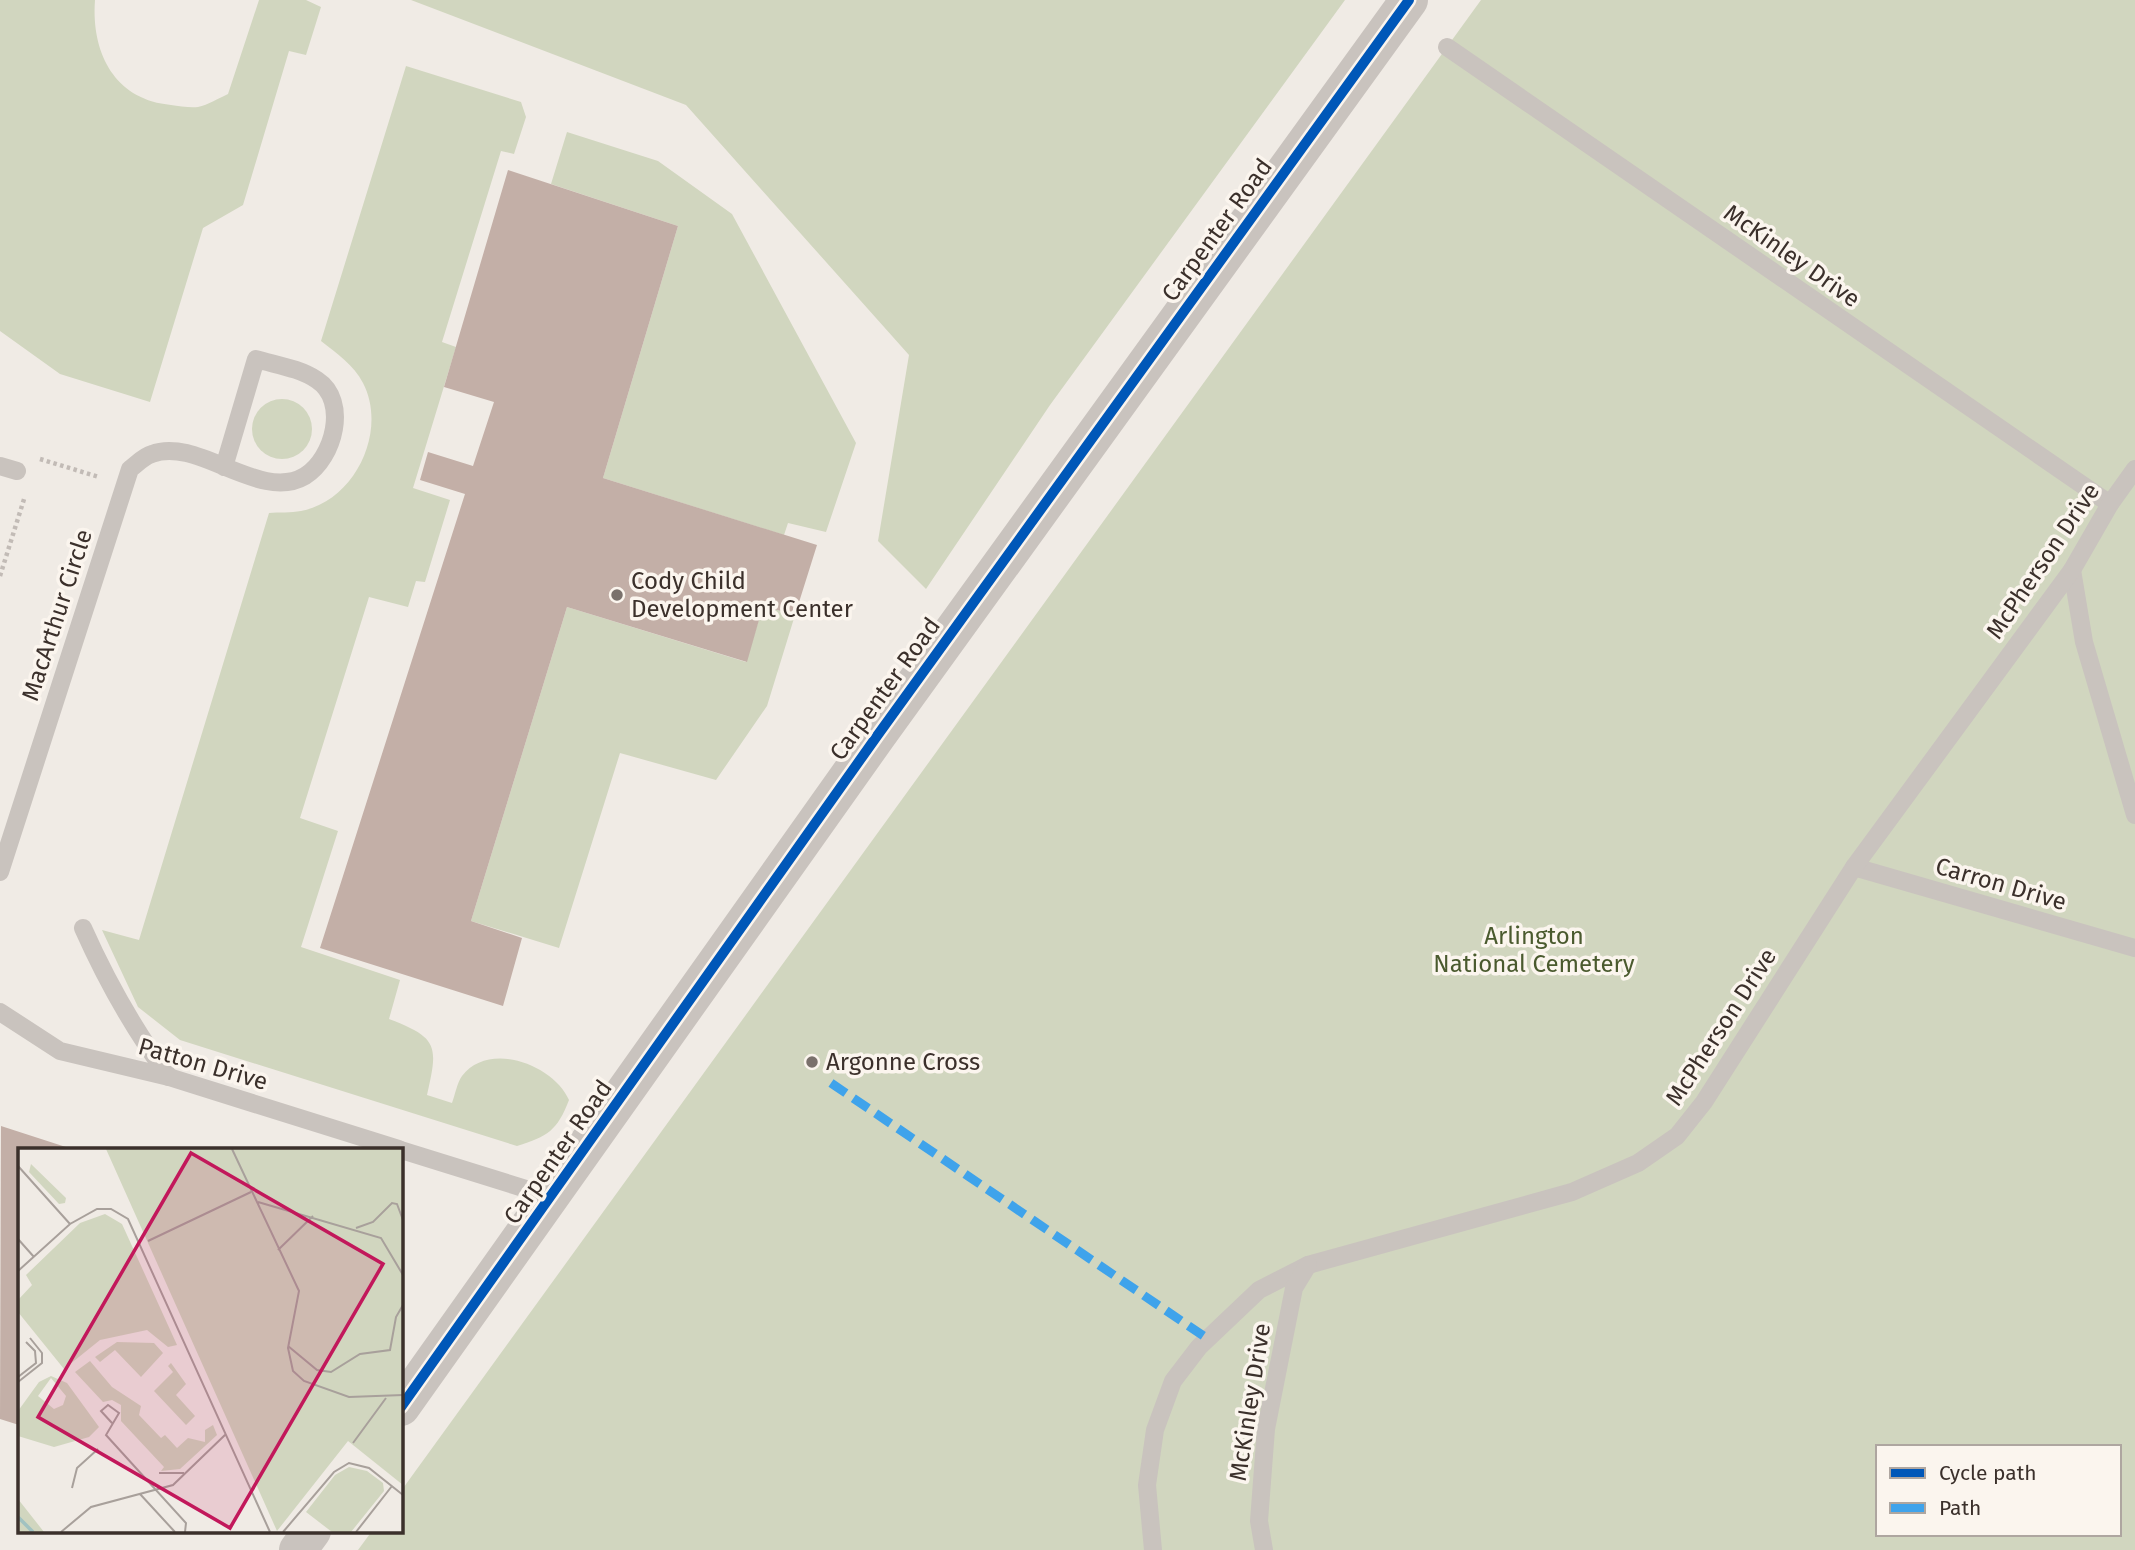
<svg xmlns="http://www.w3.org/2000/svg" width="2135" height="1550" viewBox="0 0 2135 1550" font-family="'Fira Sans',sans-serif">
  <rect width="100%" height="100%" fill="#f0ebe5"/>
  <!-- green -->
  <g fill="#d1d6bf" fill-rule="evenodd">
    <path d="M 0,0 L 95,0 C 91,52 114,100 171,105 C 179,106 190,108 198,107 C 208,105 219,98 228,94 L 259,0 L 306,0 L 321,7 L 306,55 L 289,51 L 243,205 L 203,228 L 150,402 L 60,374 L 0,331 Z"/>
    <polygon points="411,0 1345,0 1050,405 926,589 878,541 909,355 686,105"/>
    <path d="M 1481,0 L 2135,0 L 2135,1550 L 358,1550 L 372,1531 L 401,1531 L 401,1491 ZM 1878,1447 L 2119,1447 L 2119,1534 L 1878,1534 Z"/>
    <path d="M 406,66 L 521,102 L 526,117 L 514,154 L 501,151 L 442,342 L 456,347 L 413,488 L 450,500 L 425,582 L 416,581 L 408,607 L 369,597 L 300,818 L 338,831 L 301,947 L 400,980 L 389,1019 C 439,1038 438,1046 427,1095 L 452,1103 C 455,1095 457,1083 462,1076 C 489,1040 554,1065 569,1100 C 557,1131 548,1136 517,1146 L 180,1040 L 138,1007 L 102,930 L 139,940 L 269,513 C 279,512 291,513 301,511 C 355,501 388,431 363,383 C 354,365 336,353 321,341 Z"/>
    <polygon points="567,132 658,161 732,214 856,443 826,532 788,523 784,535 603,478 678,226 551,184"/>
    <circle cx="282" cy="429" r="30"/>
    <polygon points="763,606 795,615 767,706 716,780 620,753 559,948 471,921 567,607 746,662"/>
  </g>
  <!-- building -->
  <g fill="#c3afa7">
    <polygon points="508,170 678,226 603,478 817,545 795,615 763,606 747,662 567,607 471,921 522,938 503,1006 320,948 465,494 420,480 428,452 473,466 494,402 444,387"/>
    <polygon points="1,1126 72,1149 19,1149 19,1425 0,1419"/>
  </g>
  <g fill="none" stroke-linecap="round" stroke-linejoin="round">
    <!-- path -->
    <g stroke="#c2bbb6" stroke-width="4.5" stroke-dasharray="3.5 3.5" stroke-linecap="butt">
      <polyline points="40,459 99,477"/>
      <polyline points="0,576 25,496"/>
    </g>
    <!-- service -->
    <g stroke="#c9c3be" stroke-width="18">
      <polyline points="1447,47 2110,504"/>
      <polyline points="0,466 17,471"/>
      <polyline points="2072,570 2084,642 2135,815"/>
      <polyline points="1854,867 2135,948"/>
      <path d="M 0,872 L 130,469 C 137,464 144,456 152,454 C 197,436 260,503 305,476 C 334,458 349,401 317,380 C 299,368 276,365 256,359 L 224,467"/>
      <path d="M 83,928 C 107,982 134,1030 169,1077"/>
      <polyline points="0,1012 60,1051 169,1077 399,1149"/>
      <polyline points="401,1150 552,1197"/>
      <polyline points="1153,1550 1147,1485 1155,1430 1173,1381 1199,1347 1259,1290 1308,1265 1572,1192 1638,1163 1677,1136 1704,1102 1854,867 2072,570 2110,504 2135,469"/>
      <polyline points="1264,1550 1259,1521 1266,1429 1294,1288 1308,1265"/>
    </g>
    <!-- tertiary -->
    <g stroke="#c9c3be" stroke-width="38">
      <polyline points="401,1407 877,736 1409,0"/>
      <polyline points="298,1550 312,1531"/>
    </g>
    <!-- quiet -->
    <polyline stroke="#3fa3eb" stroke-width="9" stroke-dasharray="18 9" stroke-linecap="butt" points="831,1083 1208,1339"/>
    <defs>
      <polyline id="cycleway" points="401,1407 877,736 1409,0"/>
    </defs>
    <!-- cycleway casing -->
    <use href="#cycleway" stroke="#fbf5ee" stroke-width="15"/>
    <!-- cycleway -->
    <use href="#cycleway" stroke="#0057b8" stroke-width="10"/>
  </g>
  <!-- markers -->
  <g fill="#7a716c" stroke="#fbf5ee" stroke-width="2.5">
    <circle cx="617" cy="595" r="7"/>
    <circle cx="812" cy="1062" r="7"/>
  </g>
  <g text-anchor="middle" stroke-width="7" stroke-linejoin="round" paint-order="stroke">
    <!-- street labels -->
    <g font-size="24" fill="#3b302b" stroke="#fbf5ee">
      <text transform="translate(1217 230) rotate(-54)" y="8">Carpenter Road</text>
      <text transform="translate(1792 256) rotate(35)" y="8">McKinley Drive</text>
      <text transform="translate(2043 561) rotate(-56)" y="8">McPherson Drive</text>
      <text transform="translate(57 615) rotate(-72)" y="8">MacArthur Circle</text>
      <text transform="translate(885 689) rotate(-54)" y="8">Carpenter Road</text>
      <text transform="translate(2001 884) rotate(16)" y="8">Carron Drive</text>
      <text transform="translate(1721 1027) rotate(-57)" y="8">McPherson Drive</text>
      <text transform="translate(203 1064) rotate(16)" y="8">Patton Drive</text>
      <text transform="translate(558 1152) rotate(-55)" y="8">Carpenter Road</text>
      <text transform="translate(1250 1402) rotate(-81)" y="8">McKinley Drive</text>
    </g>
    <!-- poi labels -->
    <g font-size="24" fill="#3b302b" stroke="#fbf5ee" text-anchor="start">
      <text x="631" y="589">Cody Child<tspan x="631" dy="28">Development Center</tspan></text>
      <text x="826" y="1070">Argonne Cross</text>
    </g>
    <!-- park labels -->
    <g font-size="24" fill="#4a5a2e" stroke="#fbf5ee">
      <text x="1534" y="944">Arlington<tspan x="1534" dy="28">National Cemetery</tspan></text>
    </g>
  </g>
  <!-- overview -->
  <g transform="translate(18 1148)">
    <rect width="385" height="385" fill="#f0ebe5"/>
    <path d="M 88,1 L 385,1 L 385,337 L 330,293 L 259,383 ZM 13,16 L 48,50 L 47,55 L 41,56 L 11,24 ZM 87,66 L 104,76 L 159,197 L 150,199 L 129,182 L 82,192 L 46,221 L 0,164 L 0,152 L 14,137 L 8,127 L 62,75 ZM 99,194 L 136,195 L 145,205 L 123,229 L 97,202 L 82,214 L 77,209 ZM 72,213 L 94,239 L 123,258 L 121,267 L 143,290 L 147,287 L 159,300 L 170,290 L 187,294 L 187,282 L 195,277 L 199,287 L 162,321 L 143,323 L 146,319 L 103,273 L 103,257 L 94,252 L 85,254 L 57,224 ZM 153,215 L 168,236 L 158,247 L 177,268 L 168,277 L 136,243 L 155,224 L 150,218 ZM 33,228 L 49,235 L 81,279 L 71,289 L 36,299 L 0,288 L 0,263 L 21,234 ZM 33,230 L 48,248 L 45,257 L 36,261 L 20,248 ZM 331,319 L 349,323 L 365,335 L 366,343 L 333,384 L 314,384 L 288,364 L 317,327 ZM 0,351 L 26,384 L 0,384 Z" fill="#d1d6bf" fill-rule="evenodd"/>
    <path fill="none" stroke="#a1c2c1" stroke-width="3.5" d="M 0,369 L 15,384"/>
    <path fill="none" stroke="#a8a09b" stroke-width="2" d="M 214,1 L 281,143 L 270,200 L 275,223 L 286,233 L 331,249 L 385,247M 0,18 L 52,76M 240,54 L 363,90 L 385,127M 338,80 L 355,74 L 374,55 L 379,56 L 385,72M 0,91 L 16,109M 130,93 L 233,44M 260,102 L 295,68M 0,123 L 52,76 L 79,61 L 93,61 L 110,71 L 252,384M 270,198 L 299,222 L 313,224 L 342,206 L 372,202 L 378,169 L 385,157M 0,229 L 18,215 L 17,203 L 8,194M 0,234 L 24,215 L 24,205 L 12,190M 94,275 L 83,263 L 90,257 L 101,265 L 88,287 L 168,375 L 167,384M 335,295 L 368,250M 141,325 L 166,325M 54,340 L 59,320 L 80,301M 122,346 L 157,384M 43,384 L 73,359 L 155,337 L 208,286M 265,384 L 316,324 L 331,315 L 351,320 L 385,347M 338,384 L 374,338"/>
    <path fill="#c2185b" fill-opacity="0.15" stroke="#c2185b" stroke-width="3.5" d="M 173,5 L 365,116 L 212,380 L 20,269 Z"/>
    <rect width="385" height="385" fill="none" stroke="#3b302b" stroke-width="3.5"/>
  </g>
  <!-- legend -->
  <rect x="1876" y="1445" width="245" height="91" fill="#fbf5ee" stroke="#aea6a0" stroke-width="2"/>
  <rect x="1890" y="1468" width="35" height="10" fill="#0057b8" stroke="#aea6a0" stroke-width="2"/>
  <text x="1939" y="1480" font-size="21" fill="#3b302b">Cycle path</text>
  <rect x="1890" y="1503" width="35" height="10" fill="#3fa3eb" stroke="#aea6a0" stroke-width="2"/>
  <text x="1939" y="1515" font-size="21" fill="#3b302b">Path</text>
</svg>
